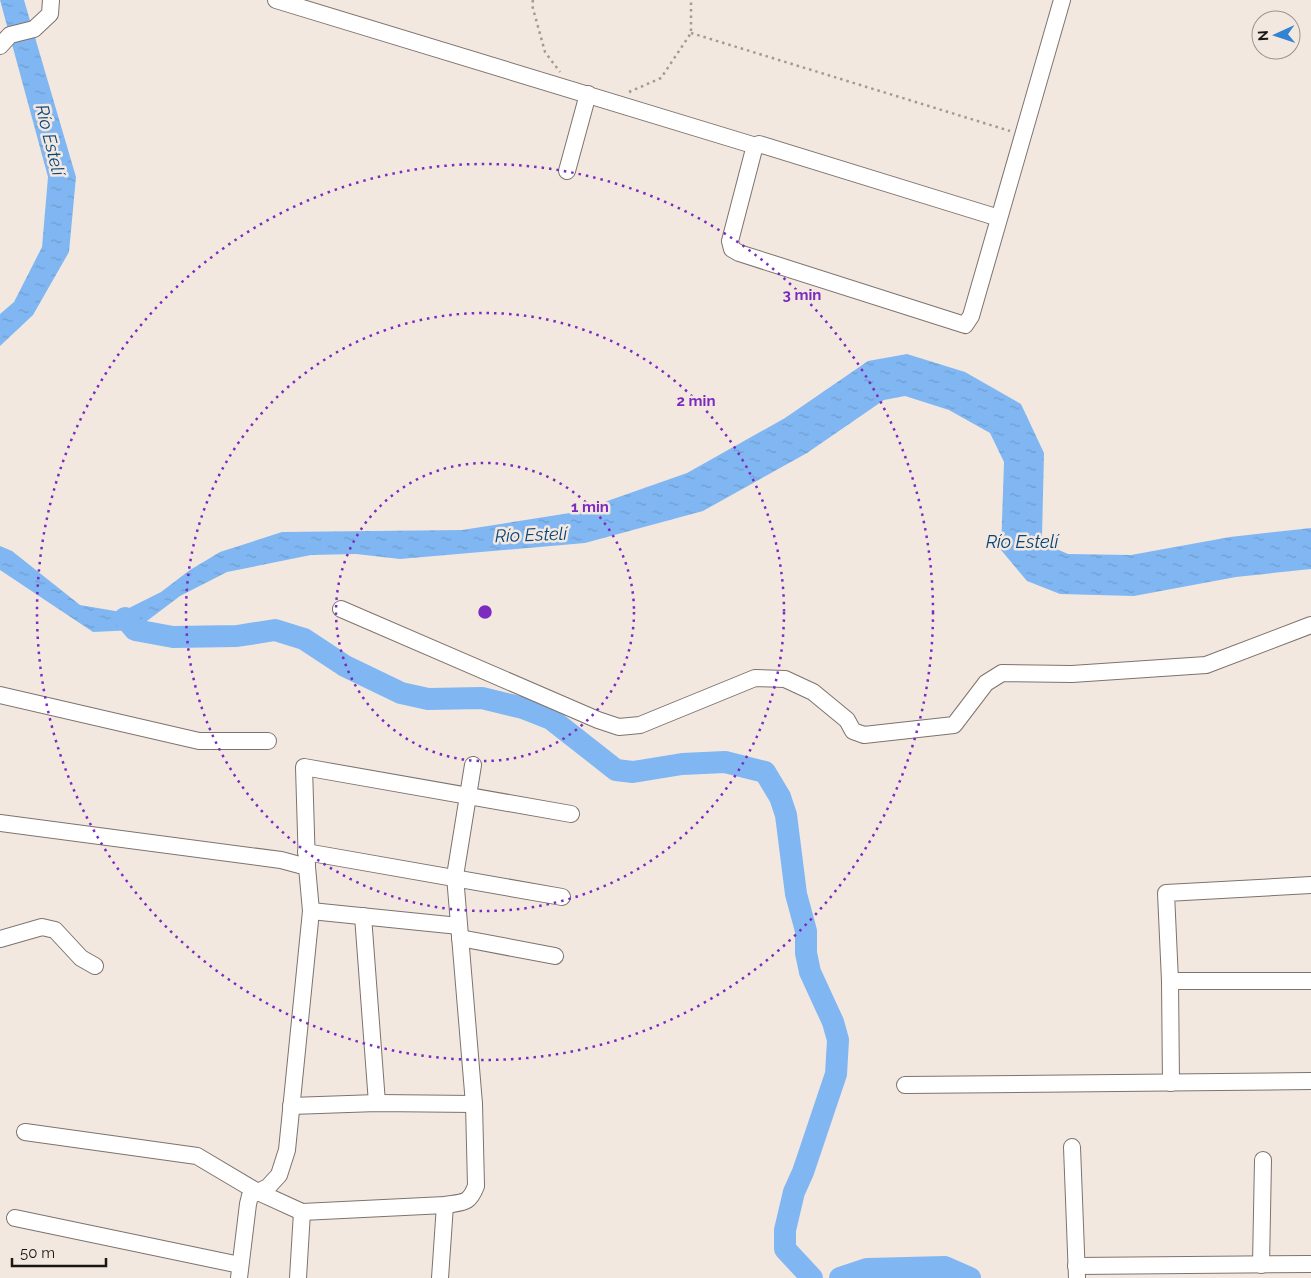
<svg xmlns="http://www.w3.org/2000/svg" width="1311" height="1278" viewBox="0 0 1311 1278" font-family="Raleway,sans-serif">
  <defs>
    <pattern id="water-ripples" width="26" height="14" patternUnits="userSpaceOnUse" patternTransform="scale(1.25)"><rect width="26" height="14" fill="#80b7f3"/><path d="M2 4q2-2 4 0t4 0M15 11q2-2 4 0t4 0" fill="none" stroke="#6e9dcf"/></pattern>
  </defs>
  <rect width="100%" height="100%" fill="#f3e8e0"/>
  <!-- water -->
  <g fill="url(#water-ripples)">
    <polygon points="0,0 24,0 76,177 69,252 33,315 0,346 0,314 14,302 42,247 48,177"/>
    <polygon points="907,354 965,372 1021,404 1044,453 1042,536 1052,547 1068,554 1131,555 1230,537 1311,528 1311,569 1236,577 1134,596 1060,594 1027,581 1001,550 1004,462 990,433 949,410 905,396 884,400 807,453 703,511 585,543 400,559 356,554 311,555 227,572 180,596 135,630 93,632 0,570 0,546 12,551 80,605 121,612 161,592 190,570 220,552 282,532 462,530 576,512 687,473 785,418 868,361"/>
  </g>
  <g fill="none" stroke-linecap="round" stroke-linejoin="round">
    <!-- river -->
    <g stroke="#80b7f3" stroke-width="22">
      <polyline points="125,618 135,630 173,637 237,636 275,630 304,639 345,666 401,693 428,699 482,698 523,708 551,719 616,770 633,772 682,764 725,762 765,772 780,797 786,815 796,894 806,931 806,953 810,972 833,1022 838,1040 836,1074 803,1172 794,1192 785,1230 785,1249 812,1278"/>
      <polyline points="840,1278 867,1269 945,1267 970,1278"/>
    </g>
    <defs>
      <g id="minor">
        <polyline points="276,0 756,146"/>
        <polyline points="0,46 10,35 34,29 50,14 51,0"/>
        <polyline points="567,171 588,94"/>
        <polyline points="999,218 759,144 754,149 730,241 732,249 739,253 965,325 971,316 1062,0"/>
        <polyline points="341,609 598,720 619,727 640,725 755,678 785,679 813,692 847,720 853,731 864,735 954,725 986,683 1002,673 1072,674 1206,665 1311,625"/>
        <polyline points="0,695 199,741 268,741"/>
        <polyline points="0,823 281,860 307,867"/>
        <polyline points="306,852 562,897"/>
        <polyline points="311,911 459,926"/>
        <polyline points="363,916 377,1103"/>
        <polyline points="460,938 555,956"/>
        <polyline points="0,939 42,927 55,930 81,958 95,966"/>
        <polyline points="1170,981 1311,981"/>
        <polyline points="1171,1083 1170,981 1166,893 1311,885"/>
        <polyline points="905,1085 1311,1081"/>
        <polyline points="291,1106 377,1103 474,1104"/>
        <path d="M 25,1132 L 197,1156 L 256,1191 L 302,1212 L 445,1205 C 464,1202 469,1204 476,1186 L 474,1104 L 455,876 L 473,765"/>
        <polyline points="1072,1147 1077,1278"/>
        <polyline points="15,1218 240,1265"/>
        <polyline points="1261,1265 1263,1160"/>
        <polyline points="1076,1266 1311,1264"/>
        <polyline points="239,1278 248,1204 250,1196 268,1187 279,1175 287,1150 311,911 307,867 304,767 571,814"/>
        <polyline points="298,1278 302,1212"/>
        <polyline points="440,1278 445,1205"/>
      </g>
    </defs>
    <!-- minor casing -->
    <use href="#minor" stroke="#7d736d" stroke-width="18"/>
    <!-- path -->
    <g stroke="#a29a94" stroke-width="2.5" stroke-dasharray="2.5 4" stroke-linecap="butt">
      <polyline points="533,0 532,5 545,52 560,72"/>
      <polyline points="691,33 1010,131"/>
      <polyline points="629,92 661,78 691,33 691,0"/>
    </g>
    <!-- minor -->
    <use href="#minor" stroke="#fff" stroke-width="16"/>
  </g>
  <!-- distance rings -->
  <g fill="none" stroke="#7b2cbf" stroke-width="2.5" stroke-dasharray="2.5 5">
    <circle cx="485" cy="612" r="149"/>
    <circle cx="485" cy="612" r="299"/>
    <circle cx="485" cy="612" r="448"/>
  </g>
  <g text-anchor="middle" stroke-width="5" stroke-linejoin="round" paint-order="stroke">
    <!-- water labels -->
    <g font-size="18" font-style="italic" fill="#08457a" stroke="#f3e8e0">
      <text transform="translate(50 140) rotate(76)" y="6">Río Estelí</text>
      <text transform="translate(531 535) rotate(-2)" y="6">Río Estelí</text>
      <text x="1022" y="548">Río Estelí</text>
    </g>
  </g>
  <circle cx="485" cy="612" r="8" fill="#7b2cbf" stroke="#f3e8e0" stroke-width="2.5"/>
  <g font-size="15" text-anchor="middle" font-weight="bold" fill="#7b2cbf" stroke="#f3e8e0" stroke-width="5" stroke-linejoin="round" paint-order="stroke">
    <text x="802" y="300">3 min</text>
    <text x="696" y="406">2 min</text>
    <text x="590" y="512">1 min</text>
  </g>
  <!-- north arrow -->
  <g transform="translate(1276 35) rotate(267)"><circle r="24" fill="#f3e8e0" stroke="#9c948e"/>
  <path d="M0-4L9 19L0 12L-9 19Z" fill="#3283d2"/>
  <text y="-8" font-size="14" font-weight="bold" text-anchor="middle" fill="#191613">N</text>
  </g>
  <!-- scale -->
  <path d="M12 1258v8h94v-8" fill="none" stroke="#191613" stroke-width="2.5"/>
  <text x="20" y="1258" font-size="15" fill="#191613" stroke="#f3e8e0" stroke-width="4" paint-order="stroke">50 m</text>
</svg>
